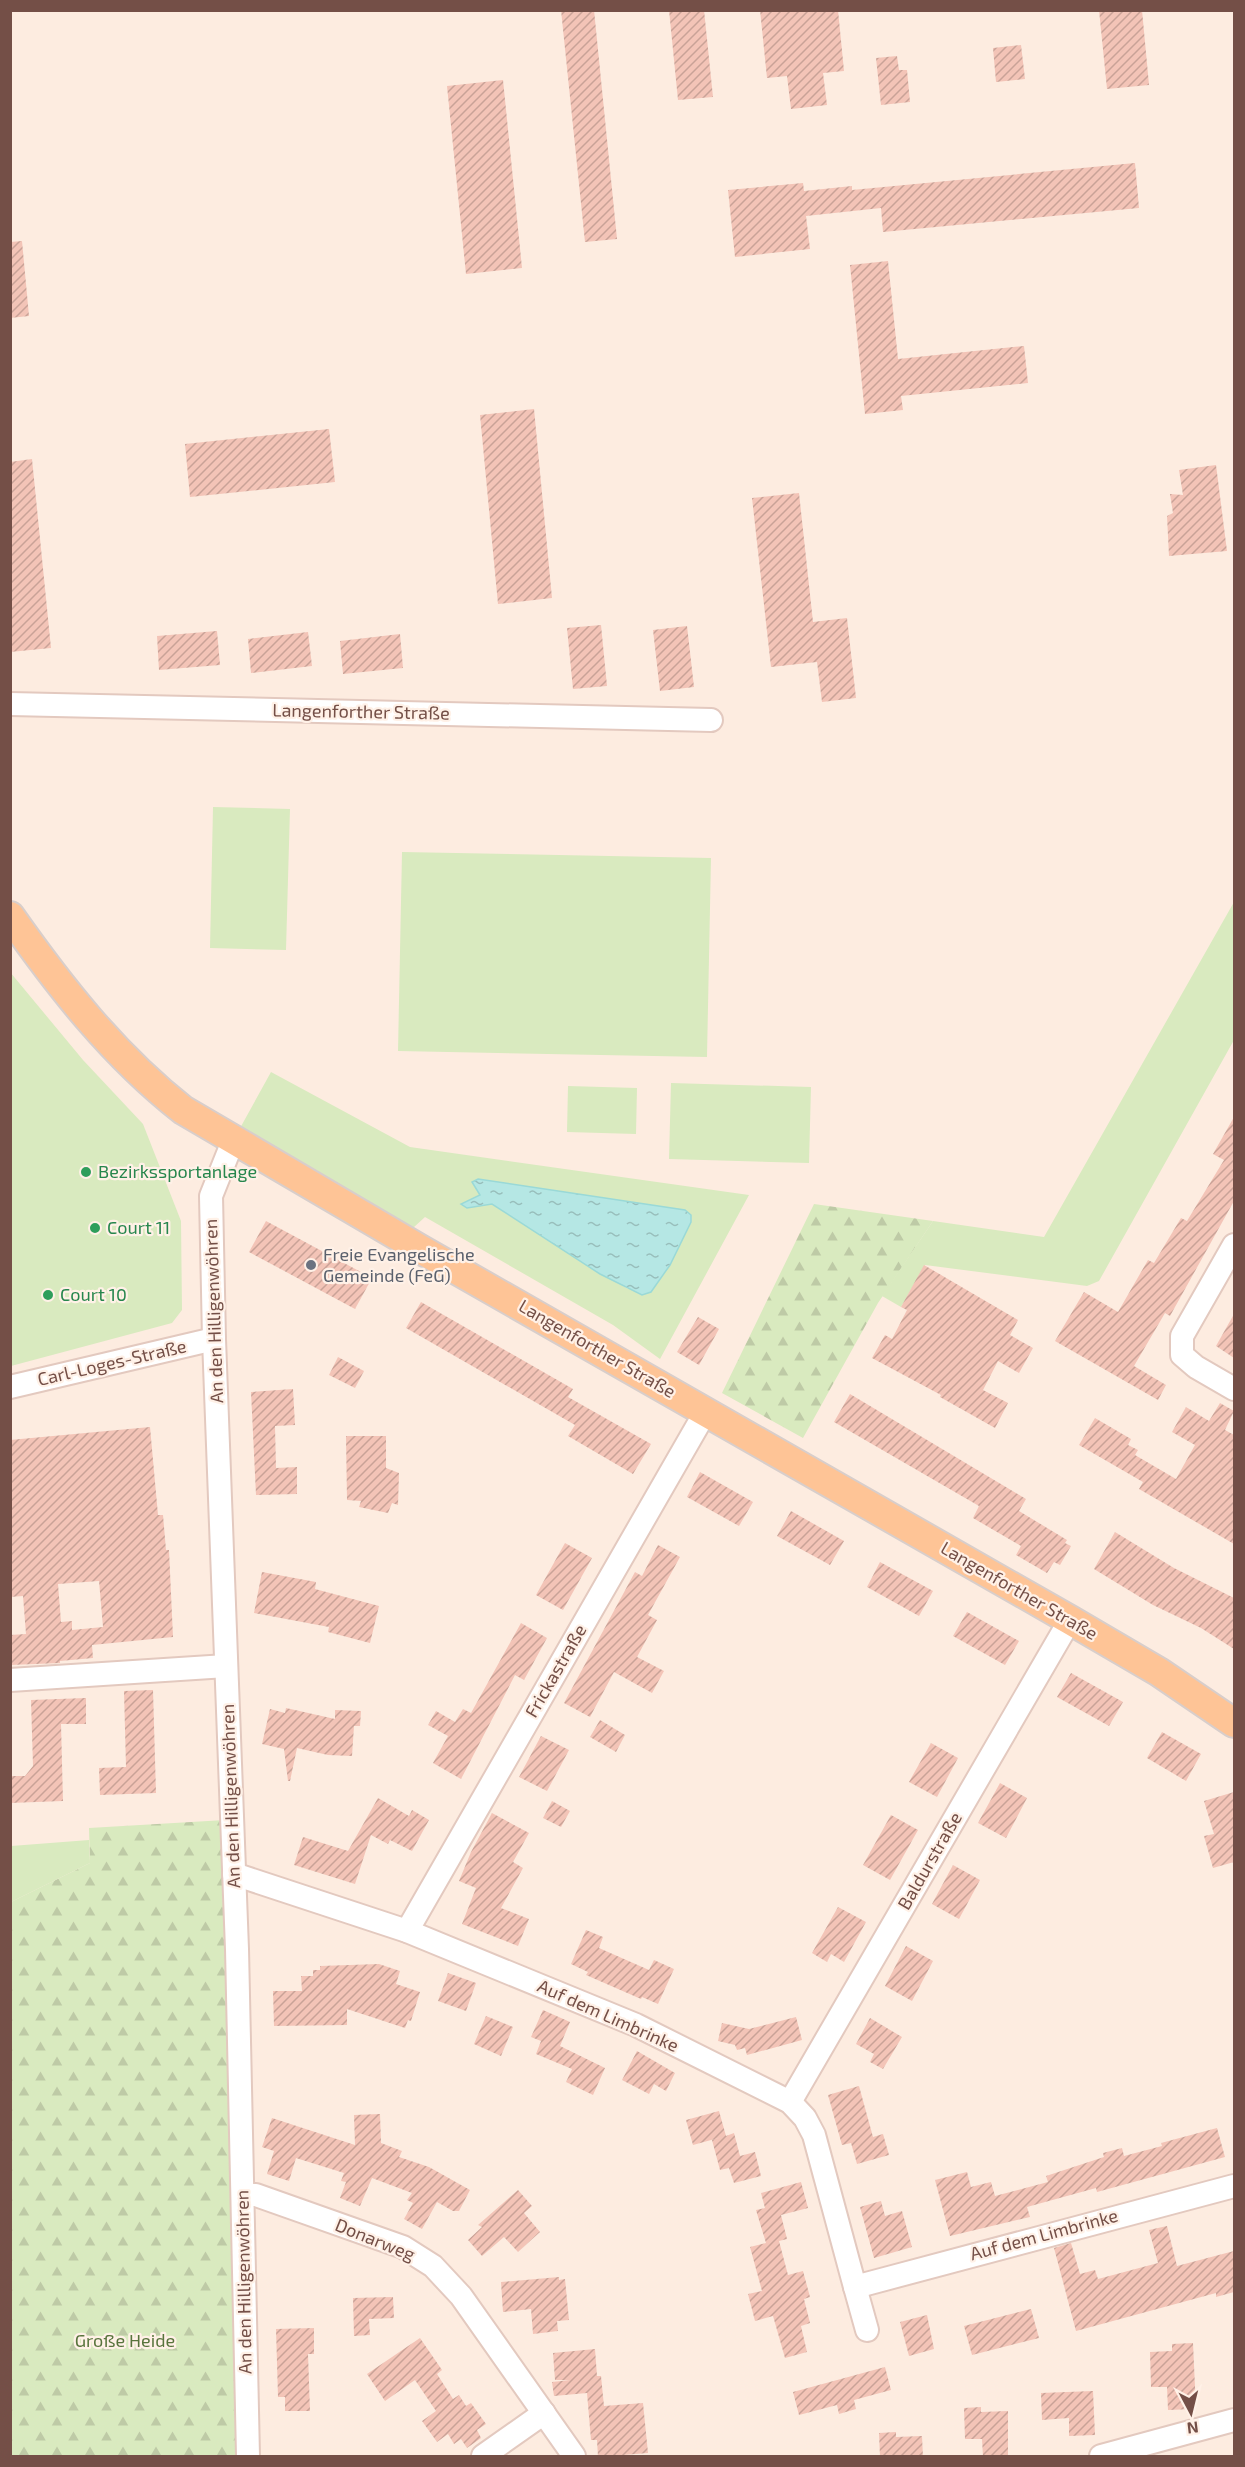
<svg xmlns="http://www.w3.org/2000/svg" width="1245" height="2467" viewBox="0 0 1245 2467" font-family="'Exo 2',sans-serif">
  <defs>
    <pattern id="forest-firs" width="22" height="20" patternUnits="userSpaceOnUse" patternTransform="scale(1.5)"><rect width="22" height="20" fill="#d9eabf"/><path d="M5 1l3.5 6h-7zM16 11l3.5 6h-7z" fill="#becaa6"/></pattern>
    <pattern id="water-ripples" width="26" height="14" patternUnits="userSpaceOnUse" patternTransform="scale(1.5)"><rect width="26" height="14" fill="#b5e7e4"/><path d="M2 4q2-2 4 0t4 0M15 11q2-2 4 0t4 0" fill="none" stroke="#98bebb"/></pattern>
    <pattern id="building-hatch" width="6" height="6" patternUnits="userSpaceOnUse" patternTransform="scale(1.5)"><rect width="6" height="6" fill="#f3c4b7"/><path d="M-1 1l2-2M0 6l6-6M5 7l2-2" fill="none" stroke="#c9a297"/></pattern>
  </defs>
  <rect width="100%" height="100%" fill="#fdece0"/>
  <!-- forest -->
  <g fill="url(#forest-firs)">
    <polygon points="814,1204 933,1221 878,1303 803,1438 722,1393"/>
    <polygon points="225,1820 242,2456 11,2456 11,1902 90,1863 89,1828"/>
  </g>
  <!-- park -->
  <g fill="#d9eabf" fill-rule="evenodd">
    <polygon points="213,807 290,809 286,950 210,948"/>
    <polygon points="402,852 711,858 707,1057 398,1051"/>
    <polygon points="1234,902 1234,1040 1099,1281 1087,1286 925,1265 901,1307 882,1296 933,1221 1044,1237"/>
    <polygon points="10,972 83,1060 143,1124 181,1221 182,1310 172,1323 11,1366"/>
    <path d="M 271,1072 L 410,1147 L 749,1195 L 660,1359 L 613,1325 L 425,1217 L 413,1228 L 239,1130 ZM 480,1195 L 691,1222 L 670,1265 L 628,1289 L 492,1204 L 467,1208 L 462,1204 Z"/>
    <polygon points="671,1083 811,1087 809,1163 669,1159"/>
    <polygon points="568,1086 637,1088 636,1134 567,1132"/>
    <polygon points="89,1840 90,1863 11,1902 11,1846"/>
  </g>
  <!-- water -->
  <polygon fill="url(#water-ripples)" stroke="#9ad9d7" stroke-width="1.5" points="478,1179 685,1210 691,1215 691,1222 670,1265 651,1292 642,1295 600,1274 492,1204 467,1208 461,1204 480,1195 472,1182"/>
  <!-- building -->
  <g fill="url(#building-hatch)" fill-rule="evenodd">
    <polygon points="561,10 594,10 617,239 585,242"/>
    <polygon points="669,10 704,10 713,97 678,100"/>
    <polygon points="760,10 838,10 844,71 823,73 827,105 791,109 787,76 767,78"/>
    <polygon points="1099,10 1142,10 1149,85 1107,89"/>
    <polygon points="1021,45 1025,79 996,82 993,48"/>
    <polygon points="897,56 899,70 907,70 910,102 881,105 876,58"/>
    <polygon points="503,80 522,268 466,274 447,86"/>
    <polygon points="1135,163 1139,208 883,232 881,208 806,216 810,249 735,257 728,190 803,183 804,191 852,186 852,190"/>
    <polygon points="22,241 29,316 10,318 10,242"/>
    <polygon points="888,261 898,359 1024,346 1028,383 901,396 903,410 865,414 850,265"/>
    <polygon points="534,409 552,598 498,604 480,415"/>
    <polygon points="329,429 335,482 190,497 185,444"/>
    <polygon points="32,459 51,648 10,652 10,462"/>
    <polygon points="1216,465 1227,551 1169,556 1167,516 1173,513 1170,494 1183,495 1179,470"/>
    <polygon points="799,493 813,622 847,618 856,698 822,702 817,662 771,667 752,498"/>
    <polygon points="601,625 607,686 573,689 567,628"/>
    <polygon points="687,626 694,687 660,691 653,630"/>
    <polygon points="217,631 220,665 159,670 157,636"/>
    <polygon points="308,632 312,666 251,673 248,639"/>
    <polygon points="400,634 403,668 343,674 340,641"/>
    <polygon points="1234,1117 1234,1201 1170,1316 1165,1313 1134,1366 1166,1385 1158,1400 1055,1341 1084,1292 1118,1312 1148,1260 1154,1263 1181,1218 1187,1221 1224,1160 1213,1154"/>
    <polygon points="266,1221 372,1278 355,1309 249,1252"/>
    <polygon points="924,1265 1018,1320 1010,1335 1033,1348 1019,1373 998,1361 983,1390 1008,1403 995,1428 940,1397 941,1395 872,1358 885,1335 892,1339 907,1310 901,1307"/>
    <polygon points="421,1302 573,1389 568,1397 651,1444 633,1474 568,1436 575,1425 406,1328"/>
    <polygon points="1234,1314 1234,1358 1216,1346"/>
    <polygon points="698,1317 719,1329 699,1365 677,1352"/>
    <polygon points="338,1357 364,1371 355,1388 329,1375"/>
    <polygon points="293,1389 295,1425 275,1426 276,1468 297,1467 297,1494 256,1495 251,1392"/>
    <polygon points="850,1394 1026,1499 1019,1511 1067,1540 1065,1543 1071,1546 1060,1565 1054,1562 1047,1573 1016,1555 1021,1546 973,1518 979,1506 834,1422"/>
    <polygon points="1220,1403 1234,1411 1225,1430 1234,1435 1234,1544 1139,1489 1143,1482 1079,1445 1095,1418 1131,1439 1128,1445 1138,1450 1135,1455 1176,1479 1195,1445 1172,1432 1186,1407 1209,1421"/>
    <path d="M 150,1427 L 158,1515 L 163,1515 L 166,1550 L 169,1550 L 173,1637 L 92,1645 L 93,1658 L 60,1661 L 60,1663 L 10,1665 L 10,1635 L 26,1634 L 23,1596 L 10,1597 L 10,1440 ZM 99,1581 L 103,1627 L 72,1630 L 72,1621 L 61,1622 L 58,1584 Z"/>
    <polygon points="346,1436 386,1436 386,1468 399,1473 398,1505 392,1503 388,1513 359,1507 361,1501 347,1500"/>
    <polygon points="700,1472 753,1502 739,1526 687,1497"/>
    <polygon points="791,1511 844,1541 830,1565 777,1536"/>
    <polygon points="1115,1532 1174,1568 1234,1598 1234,1649 1201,1628 1153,1605 1094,1569"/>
    <polygon points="565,1543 592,1558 563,1610 536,1595"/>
    <polygon points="658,1545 680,1557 648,1615 657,1620 637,1657 664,1671 652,1693 614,1672 590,1717 564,1703 635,1572 642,1576"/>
    <polygon points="880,1562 933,1591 919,1616 867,1587"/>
    <polygon points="262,1572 316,1582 315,1589 379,1606 370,1643 328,1632 329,1627 254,1613"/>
    <polygon points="967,1612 1019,1641 1005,1665 953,1636"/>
    <polygon points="521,1623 547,1638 524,1680 515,1675 461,1779 433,1763 448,1736 428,1725 436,1711 455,1722 463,1709 471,1713"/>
    <polygon points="1071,1673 1123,1702 1109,1726 1057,1697"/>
    <polygon points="153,1690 156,1793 100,1795 99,1768 126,1767 124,1691"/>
    <polygon points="86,1698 86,1724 61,1724 63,1801 10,1803 10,1776 25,1776 33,1766 31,1700"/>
    <polygon points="286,1708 335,1719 335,1710 361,1711 360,1726 354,1726 352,1756 328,1755 297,1748 290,1781 288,1781 284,1749 262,1744 270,1709 285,1713"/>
    <polygon points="600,1720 625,1735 616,1752 590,1737"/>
    <polygon points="1162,1732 1201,1754 1186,1781 1147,1758"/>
    <polygon points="541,1736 569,1750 547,1791 519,1777"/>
    <polygon points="931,1743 958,1758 937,1797 909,1782"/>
    <polygon points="1000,1783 1027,1798 1006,1838 978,1823"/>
    <polygon points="1234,1792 1234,1862 1213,1868 1204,1836 1214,1834 1204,1801"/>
    <polygon points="378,1798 409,1816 412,1810 429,1820 412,1851 390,1840 388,1844 371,1835 355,1884 294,1865 303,1837 348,1851"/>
    <polygon points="552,1801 570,1811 561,1827 543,1818"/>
    <polygon points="492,1813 529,1833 513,1862 523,1868 501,1908 529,1919 518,1946 462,1924 476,1888 459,1881 471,1852"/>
    <polygon points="891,1815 918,1830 890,1880 863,1865"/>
    <polygon points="953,1865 980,1880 959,1919 932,1904"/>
    <polygon points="838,1907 866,1922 844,1962 831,1954 827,1962 812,1953"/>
    <polygon points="586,1930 603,1937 599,1948 649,1970 654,1960 674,1969 658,2004 642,1997 641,1999 586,1975 588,1972 571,1964"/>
    <polygon points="906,1946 933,1961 912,2001 885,1986"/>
    <polygon points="379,1964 400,1971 396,1984 420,1992 411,2021 408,2020 405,2028 347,2009 347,2025 274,2026 273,1991 302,1991 301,1976 313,1976 313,1970 320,1970 320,1966"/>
    <polygon points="448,1973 476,1983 466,2011 438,2001"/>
    <polygon points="543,2010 570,2022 560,2046 605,2068 593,2095 566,2082 572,2069 536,2054 541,2041 531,2037"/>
    <polygon points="486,2016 513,2027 501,2056 474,2044"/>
    <polygon points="796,2017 802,2040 747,2055 745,2048 737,2050 735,2045 718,2041 722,2023 749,2029"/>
    <polygon points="870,2018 902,2037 883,2069 870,2062 874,2054 856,2044"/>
    <polygon points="637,2051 675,2073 666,2091 654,2084 649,2094 622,2080"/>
    <polygon points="859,2086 873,2137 883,2134 889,2155 857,2164 851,2143 842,2145 828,2095"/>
    <polygon points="719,2111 726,2136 734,2133 740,2156 755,2152 761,2176 734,2183 729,2168 720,2170 712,2140 722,2137 693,2145 686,2120"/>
    <polygon points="380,2114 381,2143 402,2151 399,2157 429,2167 470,2190 459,2211 453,2211 437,2202 422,2229 404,2219 413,2203 407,2200 412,2193 372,2178 360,2206 340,2198 346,2182 341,2181 344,2173 296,2158 289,2181 267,2174 274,2151 262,2147 272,2118 355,2145 354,2115"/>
    <polygon points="1217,2128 1225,2157 1097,2192 1096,2188 1027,2207 1030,2217 950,2236 935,2180 967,2172 971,2187 991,2182 995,2196 1048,2182 1046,2176 1104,2157 1103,2153 1122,2148 1124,2156 1162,2146 1161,2143"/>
    <polygon points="801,2182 808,2208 781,2215 787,2239 779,2241 788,2275 803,2271 810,2297 804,2299 810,2323 801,2326 807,2352 785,2358 773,2316 755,2321 748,2294 762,2291 750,2247 766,2243 756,2210 765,2208 761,2193"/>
    <polygon points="518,2190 532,2206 524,2213 540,2232 518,2252 504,2237 482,2256 468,2240 482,2227 478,2225"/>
    <polygon points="881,2201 885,2216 902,2211 912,2247 874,2258 860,2207"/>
    <polygon points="1167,2226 1177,2266 1234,2251 1234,2292 1216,2297 1216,2293 1076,2331 1054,2248 1071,2243 1080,2274 1095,2270 1098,2279 1158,2263 1149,2230"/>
    <polygon points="559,2277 559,2280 565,2279 569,2320 557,2321 558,2331 533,2334 531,2309 503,2312 501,2282"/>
    <polygon points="393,2297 394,2318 369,2319 370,2335 354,2336 353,2298"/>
    <polygon points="1031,2309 1039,2338 972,2355 964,2326"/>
    <polygon points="927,2315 934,2349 909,2356 900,2322"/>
    <polygon points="314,2328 314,2354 308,2354 310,2411 285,2411 285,2397 278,2397 276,2329"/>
    <polygon points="420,2338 442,2370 437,2374 453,2399 459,2395 466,2406 471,2403 486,2424 477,2430 481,2438 467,2448 461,2439 454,2444 448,2434 437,2442 422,2421 436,2411 415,2380 385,2401 367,2374"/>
    <polygon points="1193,2343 1196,2409 1168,2410 1167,2387 1151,2387 1150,2352 1172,2351 1172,2344"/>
    <polygon points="595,2349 597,2376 601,2376 604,2406 643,2403 648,2453 598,2457 597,2440 591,2440 587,2393 554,2396 552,2382 570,2380 555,2380 553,2353"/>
    <polygon points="885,2367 891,2390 854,2400 856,2409 839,2414 837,2405 799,2415 793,2392"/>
    <polygon points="1093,2391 1095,2435 1069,2436 1069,2418 1042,2420 1041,2393"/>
    <polygon points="981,2407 981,2412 1008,2411 1008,2457 983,2457 982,2439 965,2439 964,2408"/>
    <polygon points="896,2432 896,2437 922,2436 923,2457 880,2457 879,2433"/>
  </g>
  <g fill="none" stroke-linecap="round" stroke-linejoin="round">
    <defs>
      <g id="minor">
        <polyline points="10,704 711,720"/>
        <polyline points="233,1141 211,1196 214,1339 237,1949 248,2456"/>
        <polyline points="1234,1245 1182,1336 1182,1355 1196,1367 1234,1389"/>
        <polyline points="10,1387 214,1339"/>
        <polyline points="10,1680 226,1666"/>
        <polyline points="234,1874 407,1931 636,2025 790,2102 805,2118 814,2135 855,2287 1234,2186"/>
        <polyline points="407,1931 706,1411"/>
        <polyline points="790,2102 1070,1620"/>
        <polyline points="243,2195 256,2195 403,2247 433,2266 461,2296 574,2456"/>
        <polyline points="855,2287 867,2330"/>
        <polyline points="483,2456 544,2413"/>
        <polyline points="1101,2456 1234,2420"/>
      </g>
      <path id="major" d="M 10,916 C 60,987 114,1056 183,1110 L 420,1249 L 1070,1620 L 1159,1672 L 1234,1723"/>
    </defs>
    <!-- minor casing -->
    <use href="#minor" stroke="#e3c9bf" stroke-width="26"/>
    <!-- major casing -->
    <use href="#major" stroke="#d8cecb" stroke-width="32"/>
    <!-- minor -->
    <use href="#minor" stroke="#fff" stroke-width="22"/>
    <!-- major -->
    <use href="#major" stroke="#fec496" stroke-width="28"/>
  </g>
  <!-- markers -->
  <g fill="#2e9e5b" stroke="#fff1e7" stroke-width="2">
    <circle cx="86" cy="1172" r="6"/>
    <circle cx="95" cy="1228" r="6"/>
    <circle cx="48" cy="1295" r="6"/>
  </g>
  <circle fill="#6b7280" stroke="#fff1e7" stroke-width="2" cx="311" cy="1265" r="6"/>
  <g text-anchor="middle" stroke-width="4.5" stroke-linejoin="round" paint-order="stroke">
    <!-- street labels -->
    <g font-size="18" fill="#744f47" stroke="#fff1e7">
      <text transform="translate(361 712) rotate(1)" y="6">Langenforther Straße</text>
      <text transform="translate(214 1311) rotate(-92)" y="6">An den Hilligenwöhren</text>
      <text transform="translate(597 1349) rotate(30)" y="6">Langenforther Straße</text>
      <text transform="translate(112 1363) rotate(-13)" y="6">Carl-Loges-Straße</text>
      <text transform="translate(1019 1591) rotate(30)" y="6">Langenforther Straße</text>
      <text transform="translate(556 1671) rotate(-60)" y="6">Frickastraße</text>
      <text transform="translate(231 1796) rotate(-92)" y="6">An den Hilligenwöhren</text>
      <text transform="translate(930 1861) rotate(-60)" y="6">Baldurstraße</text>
      <text transform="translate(608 2016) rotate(24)" y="6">Auf dem Limbrinke</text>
      <text transform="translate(1044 2235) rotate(-15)" y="6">Auf dem Limbrinke</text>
      <text transform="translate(375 2240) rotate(22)" y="6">Donarweg</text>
      <text transform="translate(244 2282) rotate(-91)" y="6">An den Hilligenwöhren</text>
    </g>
    <!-- leisure labels -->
    <g font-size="18" fill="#27864d" stroke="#fff1e7" text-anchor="start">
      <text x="98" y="1178">Bezirkssportanlage</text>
      <text x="107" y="1234">Court 11</text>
      <text x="60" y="1301">Court 10</text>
    </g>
    <!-- worship labels -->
    <g font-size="18" fill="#5b616d" stroke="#fff1e7" text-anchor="start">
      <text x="323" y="1261">Freie Evangelische<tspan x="323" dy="21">Gemeinde (FeG)</tspan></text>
    </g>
    <!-- park labels -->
    <g font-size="18" fill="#58743c" stroke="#fff1e7">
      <text x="125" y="2347">Große Heide</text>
    </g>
  </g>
  <!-- border -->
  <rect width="1245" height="2467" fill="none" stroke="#744f47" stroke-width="24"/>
  <!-- north arrow -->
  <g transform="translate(1191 2413) rotate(173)" stroke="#fff1e7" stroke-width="4.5" paint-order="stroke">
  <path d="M0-4.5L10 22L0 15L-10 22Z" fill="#744f47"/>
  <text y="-9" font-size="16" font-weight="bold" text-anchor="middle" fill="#744f47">N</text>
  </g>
</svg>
